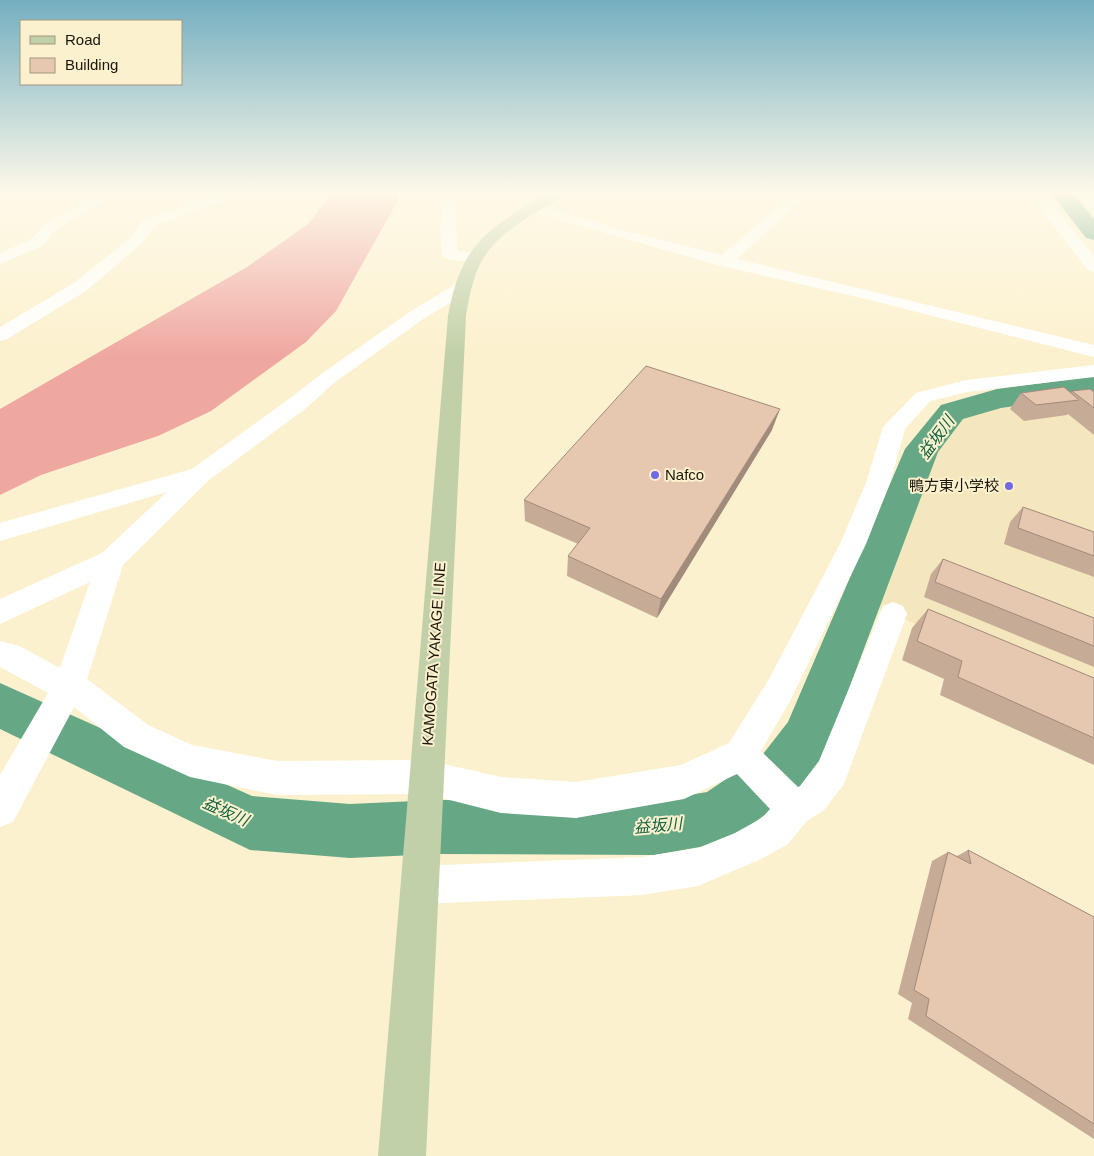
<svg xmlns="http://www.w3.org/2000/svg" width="1094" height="1156" viewBox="0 0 1094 1156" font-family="Arial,'Noto Sans JP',sans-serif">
  <rect width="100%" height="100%" fill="#fcf1ce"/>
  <!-- built -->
  <polygon fill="#f5e7bd" points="1094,391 1094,700 876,607 925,460 942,416 1019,398"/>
  <!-- forest -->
  <polygon fill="#efa7a1" points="331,194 399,194 397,202 336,311 306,342 211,411 158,436 41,475 0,495 0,409 247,267 308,224"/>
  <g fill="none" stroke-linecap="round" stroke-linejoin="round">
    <!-- river -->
    <g fill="#66a886" fill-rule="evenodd">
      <polygon points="1052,194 1073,194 1094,219 1094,240 1086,238"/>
      <polygon points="1094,376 1094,394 1001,408 963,419 938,452 824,755 799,790 736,836 717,844 654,855 437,854 350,858 250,850 0,729 0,683 252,796 350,804 437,800 654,801 707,792 763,754 788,722 905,449 941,405 997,389"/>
    </g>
    <!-- minor -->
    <g fill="#fff" fill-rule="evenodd">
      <polygon points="97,194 114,194 54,231 44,245 0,264 0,253 32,239 44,225"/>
      <polygon points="216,194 237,194 235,197 154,226 142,243 86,291 7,339 0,341 0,327 74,283 131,237 143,220"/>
      <path d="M 443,194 L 457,194 L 456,230 L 458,251 L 482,254 L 484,257 L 482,260 C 470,263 456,261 444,258 L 442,255 L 440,230 Z"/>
      <polygon points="792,194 808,194 737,259 1094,345 1094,357 870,300 718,265 528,211 526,208 528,205 533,204 622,230 722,255"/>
      <polygon points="1029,194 1043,194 1094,256 1094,272 1088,270"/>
      <polygon points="1076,194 1091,194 1094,196 1094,208 1089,207"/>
      <polygon points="462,283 468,284 471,288 468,292 423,319 334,383 305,409 209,480 123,565 87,679 148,725 192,745 277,761 426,760 501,777 576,782 681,765 729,743 768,681 840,544 866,483 883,427 916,393 966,380 1094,365 1094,377 967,392 930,401 905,429 890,483 866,544 790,701 761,751 798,787 800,786 819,761 883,606 893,602 903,606 907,614 844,784 824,810 807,821 788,844 761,859 698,886 642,895 419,904 405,899 400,885 405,871 419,866 642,857 698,848 735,833 762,818 770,809 737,774 684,799 576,818 501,813 426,794 277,795 190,777 124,747 74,707 13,822 0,827 0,775 48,693 0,667 0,641 19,646 60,668 90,582 0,624 0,599 102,553 167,492 0,541 0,523 192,469 289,399 320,375 411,311 456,284"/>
    </g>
    <!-- major -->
    <path fill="#c1d0a8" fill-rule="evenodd" d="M 546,194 L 563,194 C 556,203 540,209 530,216 C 485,244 474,264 466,316 L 426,1156 L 378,1156 L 448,316 C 461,244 486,230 546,194 Z"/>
  </g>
  <!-- wall -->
  <g fill="#c6ab97">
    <polygon points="1072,391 1094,392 1094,435 1068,414 1067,415 1024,421 1010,409 1021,393 1071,393"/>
    <polygon points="772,430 657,618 567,576 568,556 578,544 525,521 524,500"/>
    <polygon points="1023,507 1094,532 1094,577 1004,544 1010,522"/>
    <polygon points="943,559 1094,618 1094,667 924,597 931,574"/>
    <polygon points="928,609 1094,678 1094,765 940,695 944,679 902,660 912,628"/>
    <polygon points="968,850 1094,917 1094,1139 908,1019 912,1003 898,994 932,861 948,852 957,856"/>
  </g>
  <!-- shaded-wall -->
  <polygon fill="#a18b7b" points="780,409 772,430 657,618 661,599"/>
  <!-- building -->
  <g fill="#e6c7b0" stroke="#a18b7b">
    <polygon points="646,366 780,409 661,599 568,556 590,528 524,500"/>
    <polygon points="1064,387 1079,400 1036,405 1021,393"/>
    <polygon points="1090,389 1094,392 1094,408 1072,391"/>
    <polygon points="1023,507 1094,532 1094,556 1018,528"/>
    <polygon points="943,559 1094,618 1094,646 935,582"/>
    <polygon points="928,609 1094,678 1094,738 958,677 962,661 917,641"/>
    <polygon points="968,850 1094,917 1094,1124 926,1016 929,999 914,990 948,852 971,864"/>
  </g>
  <!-- sky -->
  <linearGradient id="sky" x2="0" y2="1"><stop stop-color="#74afc1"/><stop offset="0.54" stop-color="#fef9e9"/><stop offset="1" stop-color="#fef9e9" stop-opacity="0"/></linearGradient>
  <rect width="1094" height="356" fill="url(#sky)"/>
  <!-- markers -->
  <g fill="#7169e3" stroke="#fcf1ce" stroke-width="2">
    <circle cx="655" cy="475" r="5"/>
    <circle cx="1009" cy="486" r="5"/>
  </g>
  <g text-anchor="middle" stroke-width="4" stroke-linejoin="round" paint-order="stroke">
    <!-- poi labels -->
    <g font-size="15" fill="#1a1609" stroke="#fcf1ce" text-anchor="start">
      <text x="665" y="480">Nafco</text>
      <text x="999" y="491" text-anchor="end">鴨方東小学校</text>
    </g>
    <!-- street labels -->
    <g font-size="15" fill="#1a1609" stroke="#fcf1ce">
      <text transform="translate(434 654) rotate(-86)" y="5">KAMOGATA YAKAGE LINE</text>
    </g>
    <!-- water labels -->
    <g font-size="16" font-style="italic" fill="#116241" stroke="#fcf1ce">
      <text transform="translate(936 437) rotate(-54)" y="6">益坂川</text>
      <text transform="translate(226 811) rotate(24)" y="6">益坂川</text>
      <text transform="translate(658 825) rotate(-5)" y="6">益坂川</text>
    </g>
  </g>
  <!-- legend -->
  <rect x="20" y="20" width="162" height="65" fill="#fcf1ce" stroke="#a2997f"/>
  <rect x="30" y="36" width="25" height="8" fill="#c1d0a8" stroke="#a2997f"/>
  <text x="65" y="45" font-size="15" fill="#1a1609">Road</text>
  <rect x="30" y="58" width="25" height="15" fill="#e6c7b0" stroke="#a2997f"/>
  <text x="65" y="70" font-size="15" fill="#1a1609">Building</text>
</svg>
